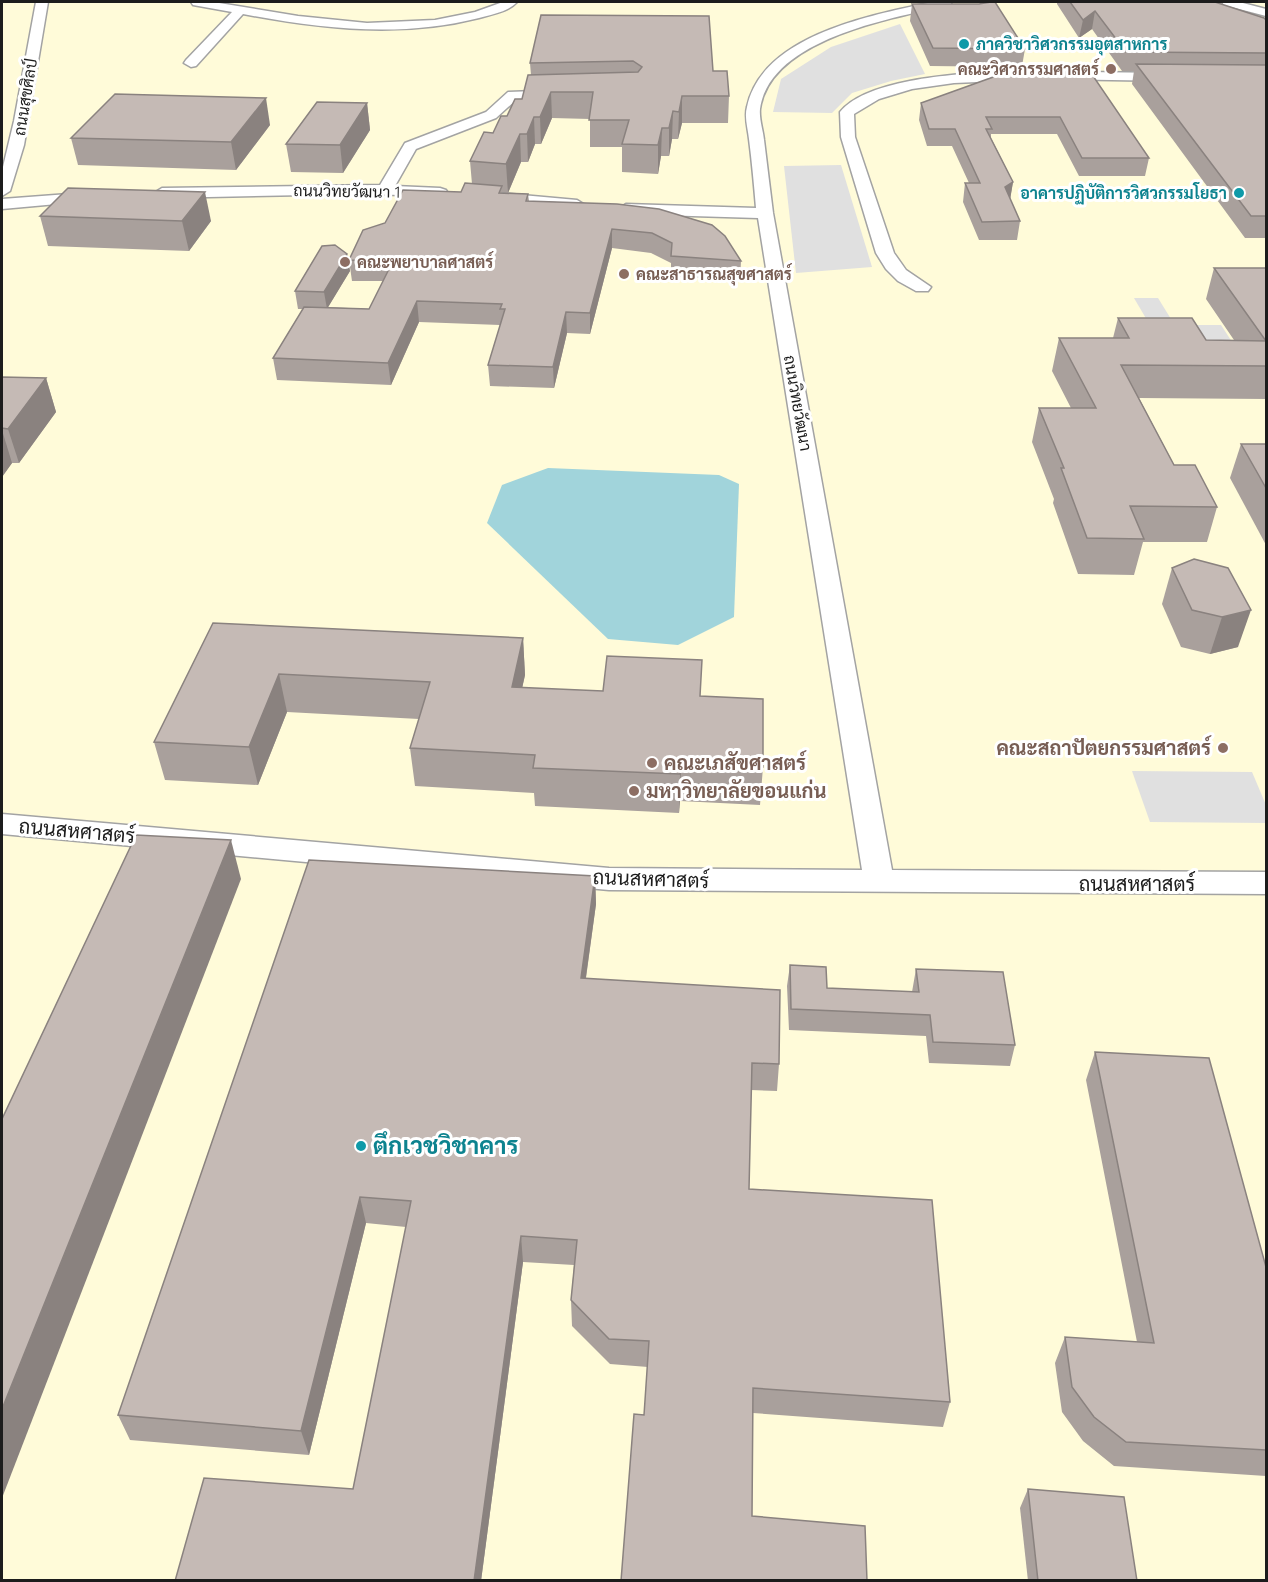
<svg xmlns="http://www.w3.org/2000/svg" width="1268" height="1582" viewBox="0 0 1268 1582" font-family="Quicksand,Sarabun,sans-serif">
  <rect width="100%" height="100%" fill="#ede8e1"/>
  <!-- education -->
  <rect fill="#fffbd9" x="2" y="2" width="1264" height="1578"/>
  <!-- parking -->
  <g fill="#e0e0e0">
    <polygon points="900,24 925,74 891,81 852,93 832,113 773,112 781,79 831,47"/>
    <polygon points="841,165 872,267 796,273 784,166"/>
    <polygon points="1134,298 1158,298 1179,332 1154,332"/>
    <polygon points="1192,325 1221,325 1236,348 1206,348"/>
    <polygon points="1132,771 1252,772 1266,805 1266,823 1150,822"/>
  </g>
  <!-- water -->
  <polygon fill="#a1d4db" points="548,468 719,475 739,484 734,617 678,645 608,639 487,523 502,485"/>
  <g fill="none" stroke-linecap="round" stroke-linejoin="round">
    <defs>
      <g id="minor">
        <polygon points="36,2 48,2 24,145 10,191 2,196 2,171 14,121"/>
        <path d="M 191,2 L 213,2 L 298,16 L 367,23 L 435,20 L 475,12 L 503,2 L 517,2 C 508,12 492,14 479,18 C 401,38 322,29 243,14 L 196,66 L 191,67 L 184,63 L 186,60 L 232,12 L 193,5 Z"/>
        <path d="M 933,2 L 952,2 L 950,5 C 894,18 770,38 760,109 C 759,119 763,130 764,140 C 767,165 770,189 773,213 L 892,870 L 1266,872 L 1266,894 L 609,890 L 2,834 L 2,814 L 609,868 L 862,870 L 758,218 L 626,214 L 618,209 L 626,204 L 756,208 C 754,185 752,162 749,139 C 748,129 744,117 747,107 C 762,35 872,15 933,2 Z"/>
        <polygon points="1222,2 1239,2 1266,9 1266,16 1224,5"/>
        <path d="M 1002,71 L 1172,73 L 1179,77 L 1172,81 L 1050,79 L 954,83 L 912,89 L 879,99 L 854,114 L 855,137 L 894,253 L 906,270 L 931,287 L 928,291 L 916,291 L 898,281 L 886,269 L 876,253 L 841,137 L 840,112 C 868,78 960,74 1002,71 Z"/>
        <polygon points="563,90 568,91 570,94 568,97 517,99 496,118 416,149 395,186 440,188 446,190 448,193 446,196 358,194 162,198 154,193 162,188 380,185 405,143 486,112 508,92"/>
        <polygon points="95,192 101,194 103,197 101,200 2,209 2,199"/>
        <polygon points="489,192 577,200 585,205 577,210 483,200 481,197"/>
      </g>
    </defs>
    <!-- minor casing -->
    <use href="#minor" stroke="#a3a3a3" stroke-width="3"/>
    <!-- minor -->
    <use href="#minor" fill="#fff" fill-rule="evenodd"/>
  </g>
  <!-- wall -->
  <g fill="#a9a09c">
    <polygon points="1057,2 1215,2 1266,20 1266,238 1245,238 1132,84 1134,71 1122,71 1092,29 1079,38 1057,4"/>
    <polygon points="912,4 979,4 1025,49 1022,66 1036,69 1149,158 1145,176 1079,176 1057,134 991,134 991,138 1013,182 1010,199 1020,221 1017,240 979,240 963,202 965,183 969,183 952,146 927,146 919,120 921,103 1021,67 930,66 910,21"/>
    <polygon points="541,15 713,71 729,96 728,123 682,123 678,139 672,139 669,156 661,156 658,174 622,172 622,147 590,147 590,119 552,118 541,144 535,144 528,162 521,162 508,193 502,192 502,194 528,194 529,201 617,204 741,261 740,281 671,276 671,263 651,253 612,248 590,334 567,333 554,388 490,386 488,365 500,325 419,322 391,385 277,380 273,358 303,309 298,309 295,291 347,254 350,271 328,307 369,309 383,281 352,281 349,260 385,223 461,192 472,184 470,161 493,133 522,99 531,75 530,63"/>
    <polygon points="367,103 370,130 343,173 291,172 286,144"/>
    <polygon points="270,125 236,170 78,165 71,138"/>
    <polygon points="40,216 211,221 189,251 48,246"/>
    <polygon points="1214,268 1266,268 1266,399 1139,398 1174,465 1217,507 1207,542 1143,542 1134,575 1078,574 1053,503 1054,499 1032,442 1039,408 1071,408 1052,371 1059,338 1113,338 1118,318 1206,340 1234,340 1206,299"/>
    <polygon points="2,377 46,378 56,412 19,463 12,463 2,477"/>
    <polygon points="1241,444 1266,444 1266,545 1230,478"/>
    <polygon points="1194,559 1238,647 1210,654 1181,647 1162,604 1172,568"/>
    <polygon points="213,623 523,638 525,675 522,688 700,696 763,767 760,805 680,801 679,813 535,806 534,793 415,786 410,748 419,719 287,712 258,785 165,780 154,742"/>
    <polygon points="595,876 596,904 586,978 779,1064 777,1091 751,1090 749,1189 950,1402 943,1427 753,1413 621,1581 644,1415 648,1367 610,1364 572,1326 571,1300 574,1265 523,1262 481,1581 175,1581 353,1489 406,1227 366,1223 309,1455 130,1440 118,1415"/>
    <polygon points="790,965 827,988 912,992 916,969 1015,1045 1010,1066 929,1063 926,1036 789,1030 787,986"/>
    <polygon points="1095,1052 1266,1267 1266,1476 1114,1466 1083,1441 1062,1412 1055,1363 1065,1337 1137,1342 1086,1080"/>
    <polygon points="1028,1489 1137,1581 1028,1581 1020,1508"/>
  </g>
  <!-- shaded-wall -->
  <g fill="#8a827f">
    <polygon points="1095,11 1092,29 1079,38 1083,20"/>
    <polygon points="551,92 552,118 541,144 540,117"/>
    <polygon points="682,96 682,123 678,139 679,112"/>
    <polygon points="266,98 270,125 236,170 231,142"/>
    <polygon points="367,103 370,130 343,173 340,145"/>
    <polygon points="673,111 672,139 669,156 669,128"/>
    <polygon points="534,117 535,144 528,162 527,134"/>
    <polygon points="662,128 661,156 658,174 658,145"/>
    <polygon points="520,134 521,162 508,193 506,164"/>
    <polygon points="1013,182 1010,200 1005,187"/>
    <polygon points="205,192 211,221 189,251 182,221"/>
    <polygon points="612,229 612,248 590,334 590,313"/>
    <polygon points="347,254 350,271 327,309 324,292"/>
    <polygon points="417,301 419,322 391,385 388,363"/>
    <polygon points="566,312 567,333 554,388 553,367"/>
    <polygon points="46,378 56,412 19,463 8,429"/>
    <polygon points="2,430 12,463 2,477"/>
    <polygon points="1251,610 1238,647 1210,654 1222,617"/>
    <polygon points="523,638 525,675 514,725 512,687"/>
    <polygon points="279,674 287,712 258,785 249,747"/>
    <polygon points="681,763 680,801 679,813 680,774"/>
    <polygon points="231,840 241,879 2,1498 2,1409"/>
    <polygon points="595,876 596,904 582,1005 581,978"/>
    <polygon points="360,1197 366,1223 309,1455 301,1431"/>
    <polygon points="521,1236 523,1262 481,1581 474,1581"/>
  </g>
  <!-- building -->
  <g fill="#c5bab5" stroke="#8a827f" stroke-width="1.5">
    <polygon points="991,2 995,2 1025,49 933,48 912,4 979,4"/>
    <polygon points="1070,2 1215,2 1264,18 1266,20 1266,53 1126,52 1095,11 1083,20"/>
    <polygon points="541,15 709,16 713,71 727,71 729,96 682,96 679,112 673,111 669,128 662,128 658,145 622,144 629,120 589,120 593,92 551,92 540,117 534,117 527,134 520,134 506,164 470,161 484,132 493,133 501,116 507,116 515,99 522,99 528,75 638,72 642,67 633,61 530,63"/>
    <polygon points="1136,64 1266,65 1266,216 1251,216"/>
    <polygon points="1024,66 1034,66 1036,69 1089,70 1149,158 1082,158 1060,117 986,117 992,129 986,129 1013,182 1005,187 1020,221 982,222 965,183 980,183 955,129 929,129 921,103"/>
    <polygon points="115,94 266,98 231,142 71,138"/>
    <polygon points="317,102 367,103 340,145 286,144"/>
    <polygon points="465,183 502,186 499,193 528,194 526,201 617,204 659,209 712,225 725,236 741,261 671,256 672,243 652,233 612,229 590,313 566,312 553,367 488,365 505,309 500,309 502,304 417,301 388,363 273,358 304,307 369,309 393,261 349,260 363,230 385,223 403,190 461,192"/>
    <polygon points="68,188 205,192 182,221 40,216"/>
    <polygon points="335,245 347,254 324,292 295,291 322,246"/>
    <polygon points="1214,268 1266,268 1266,366 1121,365 1174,465 1195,465 1217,507 1130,506 1144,539 1087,538 1061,468 1064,468 1039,408 1096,408 1059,338 1129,338 1118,318 1192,318 1206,340 1266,341"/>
    <polygon points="2,377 46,378 8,429 2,428"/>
    <polygon points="1241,444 1266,444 1266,488"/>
    <polygon points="1194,559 1228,568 1251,610 1222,617 1192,610 1172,568"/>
    <polygon points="213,623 523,638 512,687 603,691 607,656 702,660 700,696 763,699 763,767 681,763 680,774 533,768 535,755 410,748 430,682 279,674 249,747 154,742"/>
    <polygon points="136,835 231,840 2,1409 2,1119"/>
    <polygon points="309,860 595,876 581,978 780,990 779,1064 752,1063 749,1189 932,1200 950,1402 753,1388 752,1516 865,1526 867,1581 621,1581 634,1414 644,1415 649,1341 609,1339 571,1300 577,1240 521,1236 474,1581 175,1581 204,1478 353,1489 411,1201 360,1197 301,1431 118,1415"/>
    <polygon points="790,965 826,967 827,988 919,992 916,969 1003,972 1015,1045 933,1042 930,1015 791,1009"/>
    <polygon points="1095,1052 1209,1058 1266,1267 1266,1450 1126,1442 1094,1417 1072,1387 1065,1337 1154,1343"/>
    <polygon points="1028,1489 1124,1497 1137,1581 1038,1581"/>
  </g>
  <!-- markers -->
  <g fill="#0f9aa8" stroke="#fff" stroke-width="2">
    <circle cx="964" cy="44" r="6"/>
    <circle cx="1239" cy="193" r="6"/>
    <circle cx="361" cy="1146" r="6"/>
  </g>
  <g fill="#8d6e63" stroke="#fff" stroke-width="2">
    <circle cx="1111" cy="69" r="6"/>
    <circle cx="345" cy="262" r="6"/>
    <circle cx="624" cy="274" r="6"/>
    <circle cx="1223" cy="748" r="6"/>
    <circle cx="652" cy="763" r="6"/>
    <circle cx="634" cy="791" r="6"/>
  </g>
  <g text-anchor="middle" stroke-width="6" stroke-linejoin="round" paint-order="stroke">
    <!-- far-culture labels -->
    <g font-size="16" font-weight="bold" fill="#0d838f" stroke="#fff" text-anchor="start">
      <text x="976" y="50">ภาควิชาวิศวกรรมอุตสาหการ</text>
      <text x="1227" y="199" text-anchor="end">อาคารปฏิบัติการวิศวกรรมโยธา</text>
    </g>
    <!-- far-education labels -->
    <g font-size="16" font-weight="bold" fill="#785e54" stroke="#fff" text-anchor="start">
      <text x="1099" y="75" text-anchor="end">คณะวิศวกรรมศาสตร์</text>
      <text x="357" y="268">คณะพยาบาลศาสตร์</text>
      <text x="636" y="280">คณะสาธารณสุขศาสตร์</text>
    </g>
    <!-- far-street labels -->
    <g font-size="16" fill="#1c1c1c" stroke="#fff">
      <text transform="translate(25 97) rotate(-81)" y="6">ถนนสุขศิลป์</text>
      <text transform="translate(347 191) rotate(1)" y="6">ถนนวิทยวัฒนา 1</text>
      <text transform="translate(798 403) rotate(80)" y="6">ถนนวิทยวัฒนา</text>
    </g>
    <!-- education labels -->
    <g font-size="20" font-weight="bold" fill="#785e54" stroke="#fff" text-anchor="start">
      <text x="1211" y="755" text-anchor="end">คณะสถาปัตยกรรมศาสตร์</text>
      <text x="664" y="770">คณะเภสัขศาสตร์</text>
      <text x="646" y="798">มหาวิทยาลัยขอนแก่น</text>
    </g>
    <!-- street labels -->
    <g font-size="20" fill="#1c1c1c" stroke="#fff">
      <text transform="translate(77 831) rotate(5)" y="7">ถนนสหศาสตร์</text>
      <text transform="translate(651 879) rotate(2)" y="7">ถนนสหศาสตร์</text>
      <text x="1137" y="891">ถนนสหศาสตร์</text>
    </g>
    <!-- near-culture labels -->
    <g font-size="24" font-weight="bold" fill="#0d838f" stroke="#fff" text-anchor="start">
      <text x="373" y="1154">ตึกเวชวิชาคาร</text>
    </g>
  </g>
  <!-- border -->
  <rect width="1268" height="1582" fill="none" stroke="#1c1c1c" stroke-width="6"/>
</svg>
